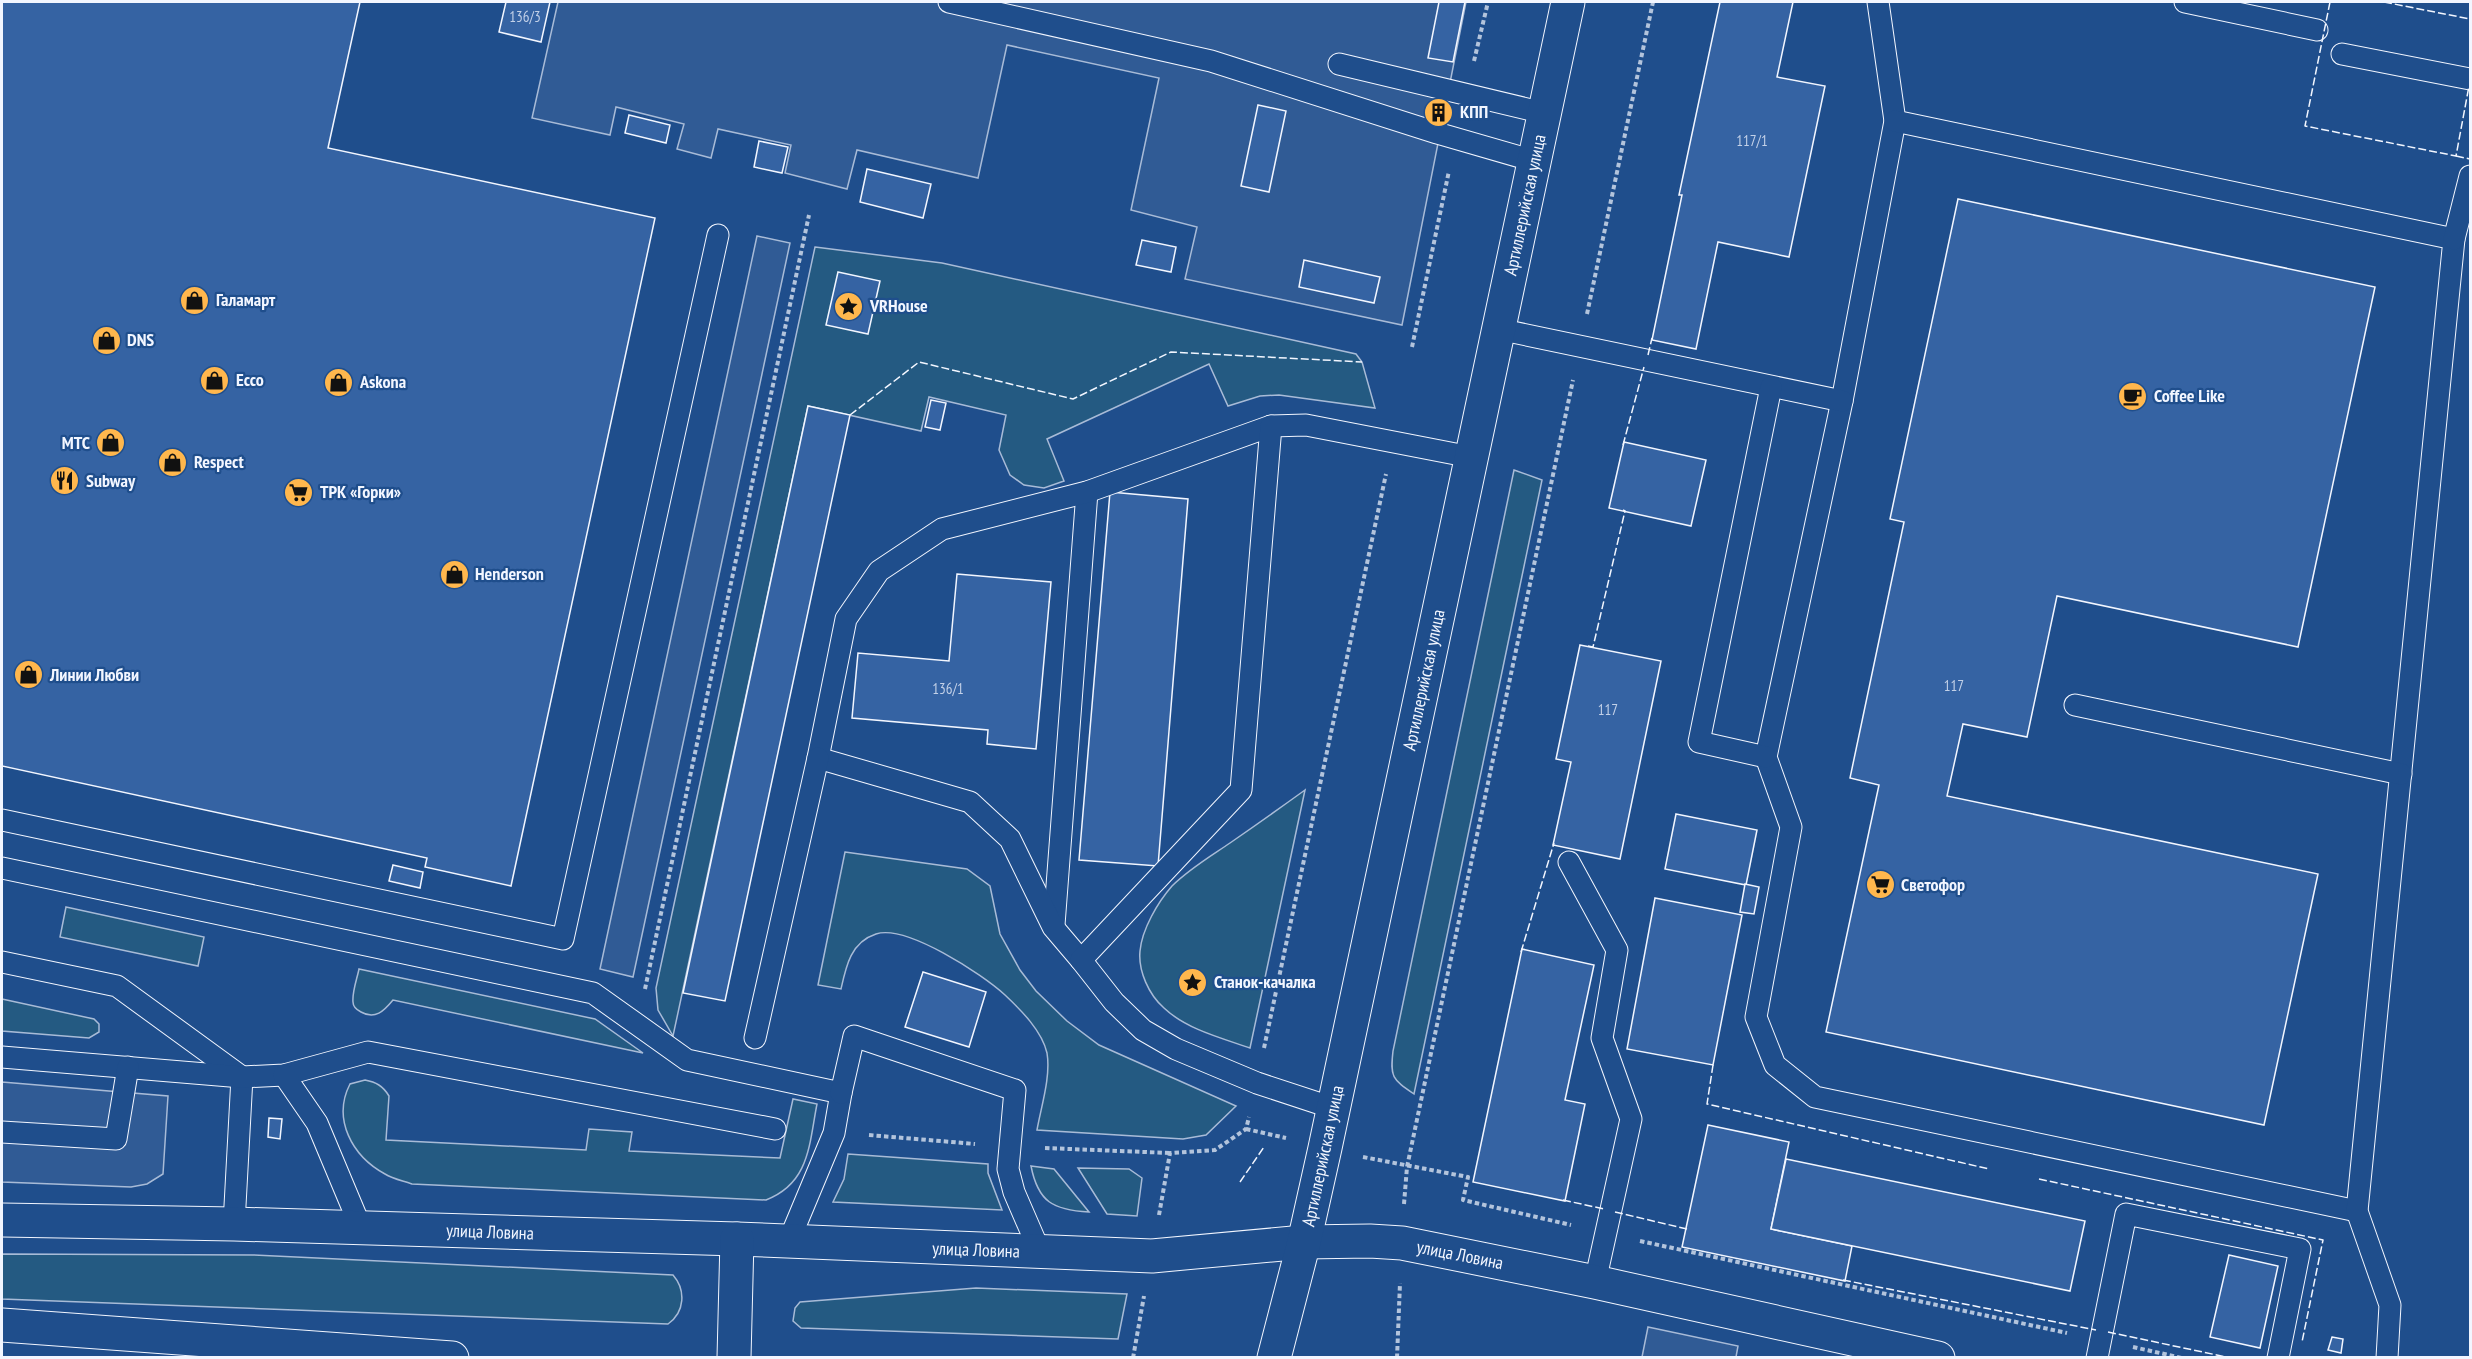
<svg xmlns="http://www.w3.org/2000/svg" width="2472" height="1359" viewBox="0 0 2472 1359" font-family="'PT Sans Narrow',sans-serif">
  <rect width="100%" height="100%" fill="#1f4e8c"/>
  <!-- green -->
  <g fill="#245a82" stroke="#a8bbd7" stroke-width="1.5">
    <polygon points="815,247 942,263 1356,354 1362,362 1375,408 1279,395 1260,396 1228,406 1209,364 1047,439 1064,481 1044,488 1024,485 1010,475 999,450 1006,415 929,397 921,431 808,406 673,1036 658,1010 656,988"/>
    <path d="M 1514,470 L 1542,480 L 1414,1094 C 1392,1079 1390,1077 1393,1051 Z"/>
    <path d="M 1305,790 L 1250,1048 C 1221,1038 1186,1029 1164,1008 C 1149,995 1138,971 1140,951 C 1142,929 1158,902 1172,886 C 1189,869 1211,856 1230,843 C 1256,825 1280,808 1305,790 Z"/>
    <path d="M 845,852 L 967,869 L 990,886 L 1000,934 L 1020,970 L 1036,991 L 1067,1021 L 1099,1045 L 1236,1106 L 1206,1135 L 1183,1139 L 1037,1130 C 1041,1107 1051,1077 1047,1053 C 1042,1031 1021,1010 1005,995 C 982,974 906,924 876,934 C 851,942 846,966 841,989 L 818,985 Z"/>
    <polygon points="66,907 204,937 198,966 60,937"/>
    <path d="M 359,969 L 595,1019 L 643,1053 L 393,1000 C 384,1011 375,1020 361,1012 C 357,1010 353,1007 353,1002 C 352,992 357,979 359,969 Z"/>
    <polygon points="2,999 94,1019 99,1024 99,1032 89,1038 2,1031"/>
    <path d="M 365,1080 C 376,1082 383,1086 389,1096 L 386,1140 L 586,1150 L 589,1129 L 632,1132 L 629,1151 L 780,1158 L 793,1099 L 817,1104 C 809,1144 810,1183 766,1200 L 412,1184 C 404,1181 393,1179 385,1174 C 352,1156 332,1119 350,1084 Z"/>
    <polygon points="848,1154 988,1164 988,1173 1002,1210 833,1202 844,1179"/>
    <path d="M 1031,1166 L 1054,1169 L 1089,1212 C 1053,1210 1038,1202 1031,1166 Z"/>
    <polygon points="1078,1168 1129,1169 1142,1178 1137,1216 1107,1214"/>
    <path d="M 2,1254 L 254,1255 L 673,1275 C 686,1290 685,1312 668,1324 L 2,1299 Z"/>
    <polygon points="976,1288 1127,1294 1118,1339 801,1328 793,1321 795,1308 800,1302"/>
  </g>
  <!-- parking -->
  <g fill="#305b95" stroke="#a8bbd7" stroke-width="1.5">
    <polygon points="558,2 1466,2 1402,325 1185,279 1197,227 1131,210 1159,78 1007,45 978,178 857,150 847,189 785,173 791,145 718,129 711,158 677,149 684,124 616,107 610,135 532,118"/>
    <polygon points="757,236 790,243 633,977 600,969"/>
    <polygon points="2,1082 168,1096 163,1174 147,1184 131,1187 2,1182"/>
    <polygon points="1648,1327 1738,1346 1736,1357 1642,1357"/>
  </g>
  <!-- building -->
  <g fill="#3563a3" stroke="#f2f6ff" stroke-width="1.5">
    <polygon points="2,2 360,2 328,148 655,218 511,886 425,867 427,858 2,766"/>
    <polygon points="506,2 550,2 541,42 499,32"/>
    <polygon points="1439,2 1465,2 1453,62 1428,58"/>
    <polygon points="1720,2 1793,2 1777,77 1825,86 1789,257 1718,242 1696,349 1652,340 1682,195 1679,195"/>
    <polygon points="1430,104 1451,109 1448,120 1427,116"/>
    <polygon points="1258,105 1286,111 1269,192 1241,186"/>
    <polygon points="629,115 670,125 666,143 625,133"/>
    <polygon points="759,141 788,147 782,173 754,167"/>
    <polygon points="867,169 931,184 923,218 860,202"/>
    <polygon points="1958,199 2375,287 2298,647 2057,596 2027,737 1963,724 1947,796 2318,874 2264,1125 1826,1032 1879,785 1850,778 1904,522 1890,519"/>
    <polygon points="1142,240 1176,247 1171,272 1136,265"/>
    <polygon points="1304,260 1380,277 1374,303 1299,287"/>
    <polygon points="838,272 880,281 868,334 826,325"/>
    <polygon points="931,400 946,403 940,430 925,427"/>
    <polygon points="808,406 850,415 725,1001 683,993"/>
    <polygon points="1624,442 1706,460 1691,526 1609,508"/>
    <polygon points="1110,492 1188,499 1158,866 1079,860"/>
    <polygon points="957,574 1051,582 1036,749 987,744 988,730 852,718 858,653 949,661"/>
    <polygon points="1580,645 1661,661 1620,859 1553,845 1571,762 1556,759"/>
    <polygon points="1676,814 1757,830 1746,885 1665,869"/>
    <polygon points="393,865 423,872 420,888 389,881"/>
    <polygon points="1745,884 1759,887 1754,914 1740,912"/>
    <polygon points="1655,898 1742,915 1713,1065 1627,1049"/>
    <polygon points="1522,949 1594,965 1565,1100 1585,1104 1565,1201 1473,1182"/>
    <polygon points="923,972 986,992 969,1047 905,1027"/>
    <polygon points="269,1118 282,1119 280,1139 268,1137"/>
    <polygon points="1708,1125 1789,1142 1771,1229 1852,1246 1845,1281 1682,1247"/>
    <polygon points="1786,1159 2085,1221 2070,1291 1771,1229"/>
    <polygon points="2229,1255 2278,1266 2260,1348 2210,1337"/>
    <polygon points="2332,1337 2343,1339 2341,1353 2328,1350"/>
  </g>
  <g fill="none" stroke-linecap="round" stroke-linejoin="round">
    <defs>
      <g id="service">
        <polyline points="949,2 1211,61 1437,133 1534,161"/>
        <polyline points="1878,2 1895,121 1842,401 1766,757 1791,827 1756,1017 1775,1065 1815,1097 2357,1211"/>
        <polyline points="2185,2 2317,30"/>
        <polyline points="2342,54 2470,79"/>
        <polyline points="1339,64 1544,113"/>
        <polyline points="1895,121 2454,239 2357,1211 2390,1305 2387,1358"/>
        <polyline points="2454,239 2470,176"/>
        <polyline points="1498,329 1842,401"/>
        <polyline points="2075,705 2401,774"/>
        <polyline points="1766,757 1699,742 1771,387"/>
        <polyline points="2,820 563,939 718,235"/>
        <polyline points="1569,862 1617,950 1602,1038 1631,1119 1595,1282"/>
        <polyline points="2,868 593,993 687,1060 841,1093 834,1133 788,1243"/>
        <polyline points="1054,925 1087,492"/>
        <polyline points="1081,960 1053,927 1010,839 970,802 818,758 846,619 879,571 942,529 1087,492 1271,426"/>
        <polyline points="2,962 117,986 242,1077 234,1224"/>
        <polyline points="755,1038 818,758"/>
        <polyline points="2,1057 242,1077 284,1075 368,1052 775,1129"/>
        <polyline points="284,1075 317,1123 361,1228"/>
        <polyline points="841,1093 854,1036 1015,1090 1008,1169 1014,1192 1040,1252"/>
        <polyline points="1333,1108 1257,1083 1176,1049 1143,1030 1114,1002 1081,960 1241,790 1271,426 1306,425 1471,457"/>
        <polyline points="2,1132 116,1139 128,1067"/>
        <polyline points="2097,1358 2126,1214 2300,1249 2278,1358"/>
      </g>
      <polyline id="tertiary" points="1304,1242 1370,1241 1402,1243 1595,1282 1938,1358"/>
      <g id="primary">
        <polyline points="2,1220 234,1224 737,1239 1152,1256 1304,1242"/>
        <polyline points="2,1325 452,1358"/>
        <polyline points="734,1358 737,1239"/>
        <polyline points="1274,1358 1304,1242 1325,1148 1568,2"/>
      </g>
    </defs>
    <!-- service casing -->
    <use href="#service" stroke="#f2f6ff" stroke-width="23"/>
    <!-- tertiary casing -->
    <use href="#tertiary" stroke="#f2f6ff" stroke-width="35"/>
    <!-- primary casing -->
    <use href="#primary" stroke="#f2f6ff" stroke-width="35"/>
    <!-- path -->
    <g stroke="#b3c4dc" stroke-width="4" stroke-dasharray="4.5 3" stroke-linecap="butt">
      <polyline points="1474,61 1488,2"/>
      <polyline points="1587,314 1653,2"/>
      <polyline points="1412,347 1449,171"/>
      <polyline points="645,989 809,215"/>
      <polyline points="1264,1048 1386,474"/>
      <polyline points="1246,1129 1286,1138"/>
      <polyline points="869,1135 975,1144"/>
      <polyline points="1045,1148 1170,1153"/>
      <polyline points="1363,1157 1468,1177 1463,1200 1571,1225"/>
      <polyline points="1404,1204 1407,1167 1573,380"/>
      <polyline points="1159,1215 1170,1153 1215,1150 1246,1129 1249,1117"/>
      <polyline points="1640,1241 2067,1333"/>
      <polyline points="2133,1347 2182,1358"/>
      <polyline points="1133,1358 1144,1296"/>
      <polyline points="1397,1358 1400,1283"/>
    </g>
    <!-- service -->
    <use href="#service" stroke="#1f4e8c" stroke-width="21"/>
    <!-- tertiary -->
    <use href="#tertiary" stroke="#1f4e8c" stroke-width="33"/>
    <!-- primary -->
    <use href="#primary" stroke="#1f4e8c" stroke-width="33"/>
    <!-- fence -->
    <g stroke="#f2f6ff" stroke-width="1.5" stroke-dasharray="8 3" stroke-linecap="butt">
      <polyline points="2330,2 2305,126 2456,156 2469,86"/>
      <polyline points="2384,2 2470,19"/>
      <polyline points="2456,156 2470,159"/>
      <polyline points="1648,355 1652,338"/>
      <polyline points="850,415 919,362 1073,399 1171,352 1362,362"/>
      <polyline points="1623,445 1644,367"/>
      <polyline points="1588,646 1593,647 1625,511 1623,510"/>
      <polyline points="1521,952 1554,843"/>
      <polyline points="1713,1065 1707,1104 1989,1169"/>
      <polyline points="2039,1179 2323,1240 2302,1342"/>
      <polyline points="1240,1182 1264,1147"/>
      <polyline points="1563,1200 1604,1209"/>
      <polyline points="1615,1212 1687,1229"/>
      <polyline points="1843,1280 2096,1330"/>
      <polyline points="2108,1332 2231,1358"/>
    </g>
  </g>
  <!-- icons -->
  <defs>
    <symbol id="building-disc" viewBox="-11 -11 22 22"><circle r="9.5" fill="#ffb74d" stroke="#1f4e8c"/><path d="M-4-6H4V6H1V3H-1V6H-4ZM-2.5-4.3h1.7v1.8h-1.7ZM.8-4.3h1.7v1.8H.8ZM-2.5-1h1.7V.8h-1.7ZM.8-1h1.7V.8H.8Z" fill="#111"/></symbol>
    <symbol id="shop-disc" viewBox="-11 -11 22 22"><circle r="9.5" fill="#ffb74d" stroke="#1f4e8c"/><path d="M-5-2.5h2.3a2.7 3.5 0 0 1 5.4 0H5L5.5 6h-11ZM-1.5-2.5h3a1.5 2.3 0 0 0-3 0Z" fill="#111"/></symbol>
    <symbol id="sight-disc" viewBox="-11 -11 22 22"><circle r="9.5" fill="#ffb74d" stroke="#1f4e8c"/><path d="M0-6L1.8-2.2L6-1.7L2.9 1.2L3.7 5.4L0 3.3L-3.7 5.4L-2.9 1.2L-6-1.7L-1.8-2.2Z" fill="#111"/></symbol>
    <symbol id="cafe-disc" viewBox="-11 -11 22 22"><circle r="9.5" fill="#ffb74d" stroke="#1f4e8c"/><path d="M-5.5-4.5H6V0H3Q3 3.5 0 3.5H-2.5Q-5.5 3.5-5.5 0ZM3-3.2v2h1.7v-2ZM-6 4.5H4V6H-6Z" fill="#111"/></symbol>
    <symbol id="restaurant-disc" viewBox="-11 -11 22 22"><circle r="9.5" fill="#ffb74d" stroke="#1f4e8c"/><path d="M-5-6h1v4h1v-4h1v4h1v-4h1v5L-1.5 .5V6h-2V.5L-5-1ZM5-6V6H3V1.5H1.5Q1.5-4 5-6Z" fill="#111"/></symbol>
    <symbol id="supermarket-disc" viewBox="-11 -11 22 22"><circle r="9.5" fill="#ffb74d" stroke="#1f4e8c"/><path d="M-6-5.5h2.5l.6 2H6L4.5 2H-2.5L-4.4-4H-6ZM-1.5 3.2a1.3 1.3 0 1 0 .1 0ZM3 3.2a1.3 1.3 0 1 0 .1 0Z" fill="#111"/></symbol>
  </defs>
  <g fill-rule="evenodd">
    <use href="#building-disc" x="1422" y="96" width="33" height="33"/>
    <use href="#shop-disc" x="178" y="284" width="33" height="33"/>
    <use href="#sight-disc" x="832" y="290" width="33" height="33"/>
    <use href="#shop-disc" x="90" y="324" width="33" height="33"/>
    <use href="#shop-disc" x="198" y="364" width="33" height="33"/>
    <use href="#shop-disc" x="322" y="366" width="33" height="33"/>
    <use href="#cafe-disc" x="2116" y="380" width="33" height="33"/>
    <use href="#shop-disc" x="94" y="426" width="33" height="33"/>
    <use href="#shop-disc" x="156" y="446" width="33" height="33"/>
    <use href="#restaurant-disc" x="48" y="464" width="33" height="33"/>
    <use href="#supermarket-disc" x="282" y="476" width="33" height="33"/>
    <use href="#shop-disc" x="438" y="558" width="33" height="33"/>
    <use href="#shop-disc" x="12" y="658" width="33" height="33"/>
    <use href="#supermarket-disc" x="1864" y="868" width="33" height="33"/>
    <use href="#sight-disc" x="1176" y="966" width="33" height="33"/>
  </g>
  <g text-anchor="middle" stroke-width="4.5" stroke-linejoin="round" paint-order="stroke">
    <!-- number labels -->
    <g font-size="15" fill="#c3d1e8">
      <text x="525" y="22">136/3</text>
      <text x="1752" y="146">117/1</text>
      <text x="1954" y="691">117</text>
      <text x="948" y="694">136/1</text>
      <text x="1608" y="715">117</text>
    </g>
    <!-- poi labels -->
    <g font-size="18" font-weight="bold" fill="#f2f6ff" stroke="#1f4e8c" text-anchor="start">
      <text x="1460" y="118">КПП</text>
      <text x="216" y="306">Галамарт</text>
      <text x="870" y="312">VRHouse</text>
      <text x="127" y="346">DNS</text>
      <text x="236" y="386">Ecco</text>
      <text x="360" y="388">Askona</text>
      <text x="2154" y="402">Coffee Like</text>
      <text x="90" y="449" text-anchor="end">МТС</text>
      <text x="194" y="468">Respect</text>
      <text x="86" y="487">Subway</text>
      <text x="320" y="498">ТРК «Горки»</text>
      <text x="475" y="580">Henderson</text>
      <text x="50" y="681">Линии Любви</text>
      <text x="1901" y="891">Светофор</text>
      <text x="1214" y="988">Станок-качалка</text>
    </g>
    <!-- street labels -->
    <g font-size="18" fill="#f2f6ff" stroke="#1f4e8c">
      <text transform="translate(1525 205) rotate(-78)" y="6">Артиллерийская улица</text>
      <text transform="translate(1424 680) rotate(-78)" y="6">Артиллерийская улица</text>
      <text transform="translate(1323 1156) rotate(-78)" y="6">Артиллерийская улица</text>
      <text transform="translate(490 1232) rotate(2)" y="6">улица Ловина</text>
      <text transform="translate(976 1250) rotate(2)" y="6">улица Ловина</text>
      <text transform="translate(1460 1255) rotate(11)" y="6">улица Ловина</text>
    </g>
  </g>
  <!-- border -->
  <rect width="2472" height="1359" fill="none" stroke="#f2f6ff" stroke-width="6"/>
</svg>
